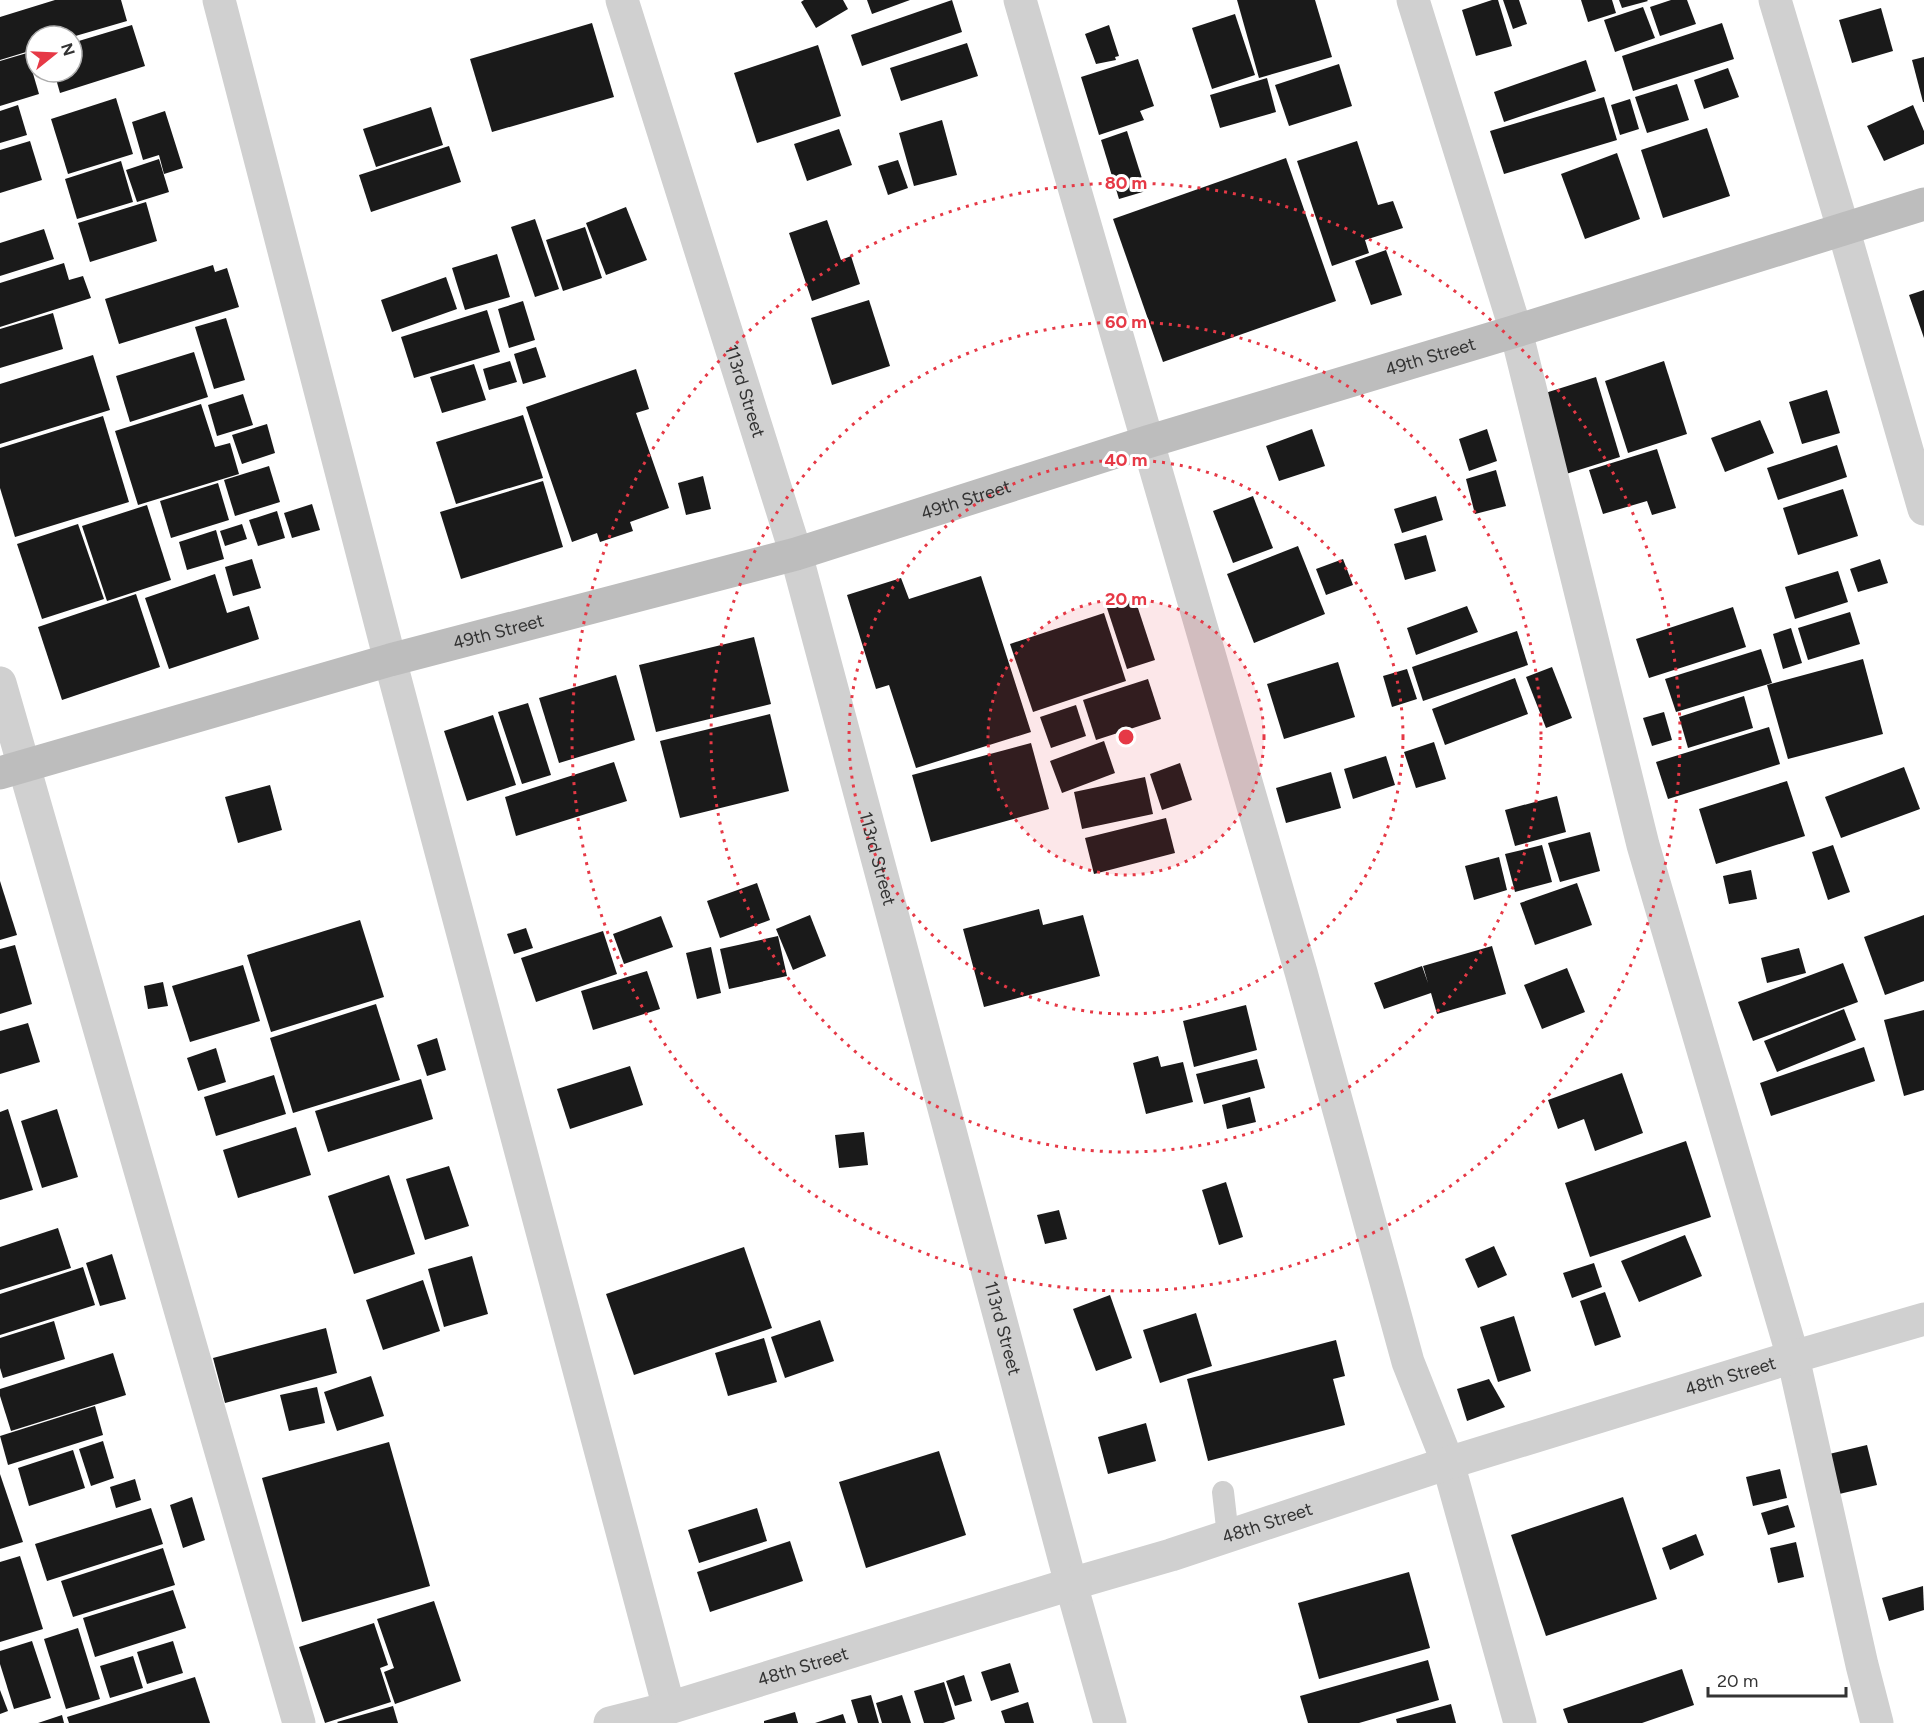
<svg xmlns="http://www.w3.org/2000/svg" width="1924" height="1723" viewBox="0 0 1924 1723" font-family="Figtree,sans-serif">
  <rect width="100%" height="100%" fill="#fff"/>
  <!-- building -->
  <g fill="#1a1a1a">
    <polygon points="55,0 121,0 127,21 72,37 72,36 36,36 36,49 0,60 0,17"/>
    <polygon points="804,0 843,0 848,9 816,28 801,2"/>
    <polygon points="867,0 910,0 872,14"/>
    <polygon points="952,0 962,32 862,66 851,35"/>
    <polygon points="1237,0 1315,0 1332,57 1259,78"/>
    <polygon points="1492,0 1498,0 1512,46 1476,56 1462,10"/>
    <polygon points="1503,0 1519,0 1527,24 1513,29"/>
    <polygon points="1581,0 1612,0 1616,13 1588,22"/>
    <polygon points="1619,0 1647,0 1648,1 1622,8"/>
    <polygon points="1671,0 1687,0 1696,24 1660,36 1650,7"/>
    <polygon points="1643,7 1655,38 1615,52 1604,20"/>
    <polygon points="1881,8 1893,51 1852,63 1839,20"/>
    <polygon points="1235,14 1255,75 1212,89 1192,28"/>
    <polygon points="592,23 614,97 492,132 470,59"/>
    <polygon points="1722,23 1734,59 1633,91 1622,56"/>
    <polygon points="132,25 145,66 60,93 54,72 72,72 72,43"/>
    <polygon points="1109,25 1119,56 1115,57 1116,60 1096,64 1085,34"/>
    <polygon points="967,43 978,76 901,101 890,68"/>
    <polygon points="818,45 841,116 757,143 734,73"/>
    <polygon points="27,53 39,94 0,106 0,61"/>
    <polygon points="1924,57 1924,102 1923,102 1912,60"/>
    <polygon points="1138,59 1154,106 1140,111 1144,120 1099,135 1081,77"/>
    <polygon points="1586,60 1596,91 1504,122 1494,92"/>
    <polygon points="1339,64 1352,106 1289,126 1275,85"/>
    <polygon points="1728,68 1739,97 1704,109 1694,80"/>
    <polygon points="1267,78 1276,112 1220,128 1210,95"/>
    <polygon points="1677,84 1689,120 1647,133 1635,97"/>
    <polygon points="1604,97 1617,140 1504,174 1490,131"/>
    <polygon points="116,98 133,154 68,174 51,119"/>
    <polygon points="1630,99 1639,129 1620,135 1611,105"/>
    <polygon points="18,105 27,135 0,143 0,111"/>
    <polygon points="1913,105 1924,131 1924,144 1884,161 1867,126"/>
    <polygon points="431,107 443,145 376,167 363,129"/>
    <polygon points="165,111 183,168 164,174 159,155 143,160 132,122"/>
    <polygon points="942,120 957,175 914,186 899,133"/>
    <polygon points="1707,128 1730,196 1663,218 1641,150"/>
    <polygon points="839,129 852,165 807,181 794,144"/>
    <polygon points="1127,131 1146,191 1119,199 1101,140"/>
    <polygon points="30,141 42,180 0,193 0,150"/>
    <polygon points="1357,141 1378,205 1393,201 1403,228 1365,240 1369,253 1332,266 1297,161"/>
    <polygon points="449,146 461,182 371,212 359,175"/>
    <polygon points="1617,153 1640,219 1585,239 1561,174"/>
    <polygon points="1286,158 1336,301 1163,362 1113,219"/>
    <polygon points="159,159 169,192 137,202 126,170"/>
    <polygon points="898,160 908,188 888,195 878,166"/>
    <polygon points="121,161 133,202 77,219 65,179"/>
    <polygon points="146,202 157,241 90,262 78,223"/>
    <polygon points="626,207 647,260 606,275 586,223"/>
    <polygon points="535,219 559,289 535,297 511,227"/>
    <polygon points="827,220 841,260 851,256 860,284 812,301 789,233"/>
    <polygon points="585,227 602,278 563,291 546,240"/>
    <polygon points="44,229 54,259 0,276 0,243"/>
    <polygon points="1386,250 1402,295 1371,305 1355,261"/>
    <polygon points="497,254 510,297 465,310 452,268"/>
    <polygon points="64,263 69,280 83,276 91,298 0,327 0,283"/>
    <polygon points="213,265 215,272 227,268 239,307 119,344 105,299"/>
    <polygon points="446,277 457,309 392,332 381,300"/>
    <polygon points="1924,290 1924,338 1909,295"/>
    <polygon points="869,300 890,366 832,385 811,318"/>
    <polygon points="523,301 535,340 509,348 498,309"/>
    <polygon points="487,310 500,352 414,378 401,337"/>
    <polygon points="53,313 63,349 0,368 0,329"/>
    <polygon points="226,318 245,380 214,389 195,327"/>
    <polygon points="536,347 546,377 523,384 514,354"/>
    <polygon points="194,352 208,397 130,422 116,376"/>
    <polygon points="93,355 110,410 0,444 0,384"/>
    <polygon points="510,361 517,382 489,390 483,369"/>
    <polygon points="1664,361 1687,434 1628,453 1605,381"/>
    <polygon points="474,364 486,400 442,413 430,377"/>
    <polygon points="636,369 649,409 636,413 669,508 630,522 633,531 600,542 597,533 572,542 526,407"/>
    <polygon points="1596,377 1620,457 1566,474 1542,394"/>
    <polygon points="1827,390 1840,433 1802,444 1789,402"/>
    <polygon points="243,394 253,425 217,436 208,405"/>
    <polygon points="201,404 215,447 230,443 239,474 138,505 115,431"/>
    <polygon points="523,415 543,478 456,504 436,442"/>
    <polygon points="103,416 129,502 15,537 0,488 0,448"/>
    <polygon points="1760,420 1774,453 1725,472 1711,438"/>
    <polygon points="267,424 275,453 242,464 232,435"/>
    <polygon points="1312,429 1325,466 1279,481 1266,446"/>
    <polygon points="1487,429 1497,461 1469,471 1459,439"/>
    <polygon points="1837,445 1847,477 1778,500 1767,468"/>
    <polygon points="1657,449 1676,508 1652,515 1647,501 1603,514 1589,470"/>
    <polygon points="269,466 280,502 235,516 224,480"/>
    <polygon points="1496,470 1506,506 1475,514 1466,479"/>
    <polygon points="703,476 711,509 686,515 678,483"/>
    <polygon points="543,481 563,547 461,579 440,512"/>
    <polygon points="218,483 229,520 171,538 160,501"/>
    <polygon points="1843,489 1858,536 1798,555 1783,508"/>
    <polygon points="1253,496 1273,548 1233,563 1213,511"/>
    <polygon points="1436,496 1443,520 1402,533 1394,509"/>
    <polygon points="312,504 320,530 292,538 284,513"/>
    <polygon points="147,505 171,580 107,601 82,526"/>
    <polygon points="277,511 285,538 258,546 249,520"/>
    <polygon points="78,524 104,599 42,619 17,544"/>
    <polygon points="242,524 247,539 225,546 220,531"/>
    <polygon points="216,530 224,559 187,570 179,542"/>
    <polygon points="1426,535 1436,571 1405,580 1394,544"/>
    <polygon points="1298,546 1325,614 1254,643 1227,574"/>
    <polygon points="252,559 261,588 233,596 225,567"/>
    <polygon points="1343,559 1353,585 1326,595 1316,569"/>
    <polygon points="1880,559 1888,583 1858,592 1850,569"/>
    <polygon points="1838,571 1848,602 1795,619 1785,587"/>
    <polygon points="215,574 227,613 249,606 259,639 169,669 145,598"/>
    <polygon points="981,576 1031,732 916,768 889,685 876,689 847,595 901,578 909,599"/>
    <polygon points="136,594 160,667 62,700 38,627"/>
    <polygon points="1135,599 1155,660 1127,669 1107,608"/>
    <polygon points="1467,606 1478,632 1416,655 1407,628"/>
    <polygon points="1733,607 1746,647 1649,678 1636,639"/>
    <polygon points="1850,612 1860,644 1808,660 1798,628"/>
    <polygon points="1104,613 1126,681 1033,712 1010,644"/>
    <polygon points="1791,628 1802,663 1783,669 1773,634"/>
    <polygon points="1517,631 1528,665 1423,701 1412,667"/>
    <polygon points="754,637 771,704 656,732 639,665"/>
    <polygon points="1761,649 1772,683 1676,712 1665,679"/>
    <polygon points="1863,659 1883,734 1788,759 1767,685"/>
    <polygon points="1338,662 1355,717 1284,739 1267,684"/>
    <polygon points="1552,667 1572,718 1546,728 1526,677"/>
    <polygon points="1407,669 1417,699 1392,707 1383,676"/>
    <polygon points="616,675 635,740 559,763 539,698"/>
    <polygon points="1515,678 1528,714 1445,745 1432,709"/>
    <polygon points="1148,679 1161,719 1096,740 1083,700"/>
    <polygon points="1744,696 1753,728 1688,748 1679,717"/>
    <polygon points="528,703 551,775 522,784 498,712"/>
    <polygon points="1076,705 1086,736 1051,748 1040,717"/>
    <polygon points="1664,712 1672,740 1652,746 1643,718"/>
    <polygon points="770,714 789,791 680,818 660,741"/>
    <polygon points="493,715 516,785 467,801 444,731"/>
    <polygon points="1769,727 1780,764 1668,799 1656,762"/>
    <polygon points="1104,741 1115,773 1062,793 1050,761"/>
    <polygon points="1434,742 1446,779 1416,788 1404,752"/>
    <polygon points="1031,743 1049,809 931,842 912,775"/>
    <polygon points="1386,756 1395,785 1353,799 1344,769"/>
    <polygon points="614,762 627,801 516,836 505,797"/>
    <polygon points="1180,763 1192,800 1162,810 1150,774"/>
    <polygon points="1904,767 1920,809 1841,838 1825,797"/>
    <polygon points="1331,772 1341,808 1286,823 1276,788"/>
    <polygon points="1145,777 1153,814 1082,829 1074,792"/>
    <polygon points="1787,781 1805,836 1716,864 1699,809"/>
    <polygon points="270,785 282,830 238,843 225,797"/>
    <polygon points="1557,796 1566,832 1515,846 1505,810"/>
    <polygon points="1166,818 1175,853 1094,874 1085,838"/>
    <polygon points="1590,832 1600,871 1560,882 1548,843"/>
    <polygon points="1542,845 1552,882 1515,892 1505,854"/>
    <polygon points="1833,845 1850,892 1828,900 1812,852"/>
    <polygon points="1499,857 1507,890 1474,900 1465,866"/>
    <polygon points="1751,870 1757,899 1729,904 1723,876"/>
    <polygon points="0,881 17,935 0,940"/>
    <polygon points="757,883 770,920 720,938 707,901"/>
    <polygon points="1577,883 1592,925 1535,945 1520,903"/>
    <polygon points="1039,909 1043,925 1083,915 1100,976 984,1007 963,929"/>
    <polygon points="810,915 826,956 793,970 776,929"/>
    <polygon points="1924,915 1924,981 1885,995 1864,937"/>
    <polygon points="661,916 673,947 624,964 613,934"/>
    <polygon points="360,920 384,997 271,1032 247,955"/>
    <polygon points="526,928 533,948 514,954 507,934"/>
    <polygon points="603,931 617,974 536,1002 521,958"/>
    <polygon points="778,936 787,976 729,989 720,949"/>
    <polygon points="15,945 32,1004 0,1014 0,949"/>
    <polygon points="1492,946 1506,994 1437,1014 1431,993 1384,1009 1374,983 1422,966 1428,983 1423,966"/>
    <polygon points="711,947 721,993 697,999 686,953"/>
    <polygon points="1799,948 1806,973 1767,983 1761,958"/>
    <polygon points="1843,963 1858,1002 1753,1041 1738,1002"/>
    <polygon points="243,965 260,1021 190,1042 172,986"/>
    <polygon points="1567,968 1585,1012 1542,1029 1524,985"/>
    <polygon points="647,971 660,1009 593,1030 581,991"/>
    <polygon points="163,982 168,1006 148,1009 144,986"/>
    <polygon points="376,1004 400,1080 293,1113 270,1038"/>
    <polygon points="1246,1005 1257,1050 1194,1067 1183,1021"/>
    <polygon points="1844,1009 1856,1040 1777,1072 1764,1041"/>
    <polygon points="1924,1010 1924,1090 1904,1096 1884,1020"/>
    <polygon points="28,1023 40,1062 0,1074 0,1031"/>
    <polygon points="437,1038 446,1070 427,1076 417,1045"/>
    <polygon points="1864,1047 1875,1081 1771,1116 1760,1083"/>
    <polygon points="216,1048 226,1082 198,1091 187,1058"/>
    <polygon points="1158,1056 1161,1067 1183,1062 1193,1102 1146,1114 1133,1063"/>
    <polygon points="1257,1059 1265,1088 1204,1104 1196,1074"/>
    <polygon points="630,1066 643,1105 570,1129 557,1089"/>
    <polygon points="1622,1073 1643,1133 1595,1151 1584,1119 1558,1129 1548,1100"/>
    <polygon points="274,1075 286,1114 216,1136 204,1097"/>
    <polygon points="421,1079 433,1119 328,1152 315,1111"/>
    <polygon points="1250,1097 1256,1122 1227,1129 1222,1105"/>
    <polygon points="8,1109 33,1190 0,1200 0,1112"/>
    <polygon points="57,1109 78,1177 42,1188 21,1121"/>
    <polygon points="296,1127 311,1175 238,1198 223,1150"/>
    <polygon points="864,1132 868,1165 839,1168 835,1135"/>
    <polygon points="1686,1141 1711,1217 1590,1257 1565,1183"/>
    <polygon points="449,1166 469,1226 425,1240 406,1179"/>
    <polygon points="389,1175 415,1254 354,1274 328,1196"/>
    <polygon points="1226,1182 1243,1237 1219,1245 1202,1190"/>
    <polygon points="1059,1210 1067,1239 1045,1244 1037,1215"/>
    <polygon points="58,1228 71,1268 0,1290 0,1247"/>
    <polygon points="1685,1235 1702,1276 1639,1302 1621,1261"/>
    <polygon points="1494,1246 1507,1275 1478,1288 1465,1259"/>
    <polygon points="744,1247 772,1328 634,1375 606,1294"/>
    <polygon points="112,1254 126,1299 100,1306 86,1263"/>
    <polygon points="472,1256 488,1314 444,1327 428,1269"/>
    <polygon points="1594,1263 1602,1287 1572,1298 1563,1273"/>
    <polygon points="83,1267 95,1305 0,1335 0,1294"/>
    <polygon points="423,1280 440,1331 383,1350 366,1300"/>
    <polygon points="1605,1292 1621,1337 1595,1346 1580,1301"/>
    <polygon points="1110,1295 1132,1358 1096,1371 1073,1309"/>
    <polygon points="1196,1313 1212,1366 1160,1383 1143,1330"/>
    <polygon points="1514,1316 1531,1371 1498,1382 1480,1327"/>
    <polygon points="820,1320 834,1361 785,1378 771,1337"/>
    <polygon points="54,1321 65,1359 3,1378 0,1368 0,1338"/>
    <polygon points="326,1328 337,1373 225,1403 213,1358"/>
    <polygon points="764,1338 777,1382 728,1396 715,1353"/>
    <polygon points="1336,1340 1345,1376 1333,1379 1345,1425 1208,1461 1187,1379"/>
    <polygon points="113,1353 126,1395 11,1431 0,1396 0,1389"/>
    <polygon points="371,1376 384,1416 337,1431 324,1392"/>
    <polygon points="1489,1379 1505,1407 1467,1421 1457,1389"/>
    <polygon points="317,1387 325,1423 289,1431 280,1395"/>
    <polygon points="95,1406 103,1435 8,1465 0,1436"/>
    <polygon points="1146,1423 1156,1461 1108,1474 1098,1437"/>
    <polygon points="103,1441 114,1478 91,1486 79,1449"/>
    <polygon points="389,1442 430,1586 302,1622 262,1478"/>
    <polygon points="1867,1445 1877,1485 1835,1495 1825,1455"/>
    <polygon points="73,1450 85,1488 29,1506 18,1468"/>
    <polygon points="939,1451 966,1535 866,1568 839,1482"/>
    <polygon points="1780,1469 1787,1498 1753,1506 1746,1477"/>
    <polygon points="0,1474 23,1542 0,1549"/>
    <polygon points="135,1479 141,1500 116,1508 110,1487"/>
    <polygon points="192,1497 205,1540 183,1548 170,1505"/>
    <polygon points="1623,1497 1657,1599 1546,1636 1511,1535"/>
    <polygon points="1788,1505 1795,1527 1768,1535 1761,1513"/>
    <polygon points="151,1508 163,1544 47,1581 35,1544"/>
    <polygon points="757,1508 767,1541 699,1563 688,1530"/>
    <polygon points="1696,1534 1704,1555 1670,1570 1662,1548"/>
    <polygon points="790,1541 803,1581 710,1612 697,1572"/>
    <polygon points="1796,1542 1804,1577 1778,1583 1770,1548"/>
    <polygon points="163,1548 175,1585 73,1617 61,1581"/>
    <polygon points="20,1556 43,1629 0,1642 0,1562"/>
    <polygon points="1409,1572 1430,1648 1319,1679 1298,1603"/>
    <polygon points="1923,1586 1924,1610 1889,1621 1882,1598"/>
    <polygon points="173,1590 186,1628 95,1657 83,1618"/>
    <polygon points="434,1601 461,1681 395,1704 384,1672 394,1668 377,1619"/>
    <polygon points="374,1623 388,1665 380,1668 391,1702 325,1723 299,1647"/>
    <polygon points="78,1628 100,1699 66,1709 44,1639"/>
    <polygon points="32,1641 51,1698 14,1709 0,1664 0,1651"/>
    <polygon points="173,1641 183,1673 147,1684 137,1652"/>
    <polygon points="133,1656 143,1688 110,1698 100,1666"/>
    <polygon points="1428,1660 1439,1700 1359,1723 1308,1723 1300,1696"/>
    <polygon points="1010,1663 1019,1692 991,1701 981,1672"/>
    <polygon points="1682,1669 1694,1705 1642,1723 1568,1723 1563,1709"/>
    <polygon points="964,1675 972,1701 955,1706 946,1681"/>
    <polygon points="195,1677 210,1723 69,1723 67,1717"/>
    <polygon points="944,1682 955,1719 943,1723 924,1723 914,1691"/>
    <polygon points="0,1690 8,1711 0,1714"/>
    <polygon points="871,1695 879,1723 858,1723 851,1700"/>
    <polygon points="902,1695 911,1723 882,1723 876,1703"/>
    <polygon points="1028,1702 1034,1723 1005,1723 1001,1711"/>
    <polygon points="1451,1704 1456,1723 1397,1723 1396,1719"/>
    <polygon points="393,1706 398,1723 338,1723 337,1722"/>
    <polygon points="795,1712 798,1723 764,1723 764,1721"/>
    <polygon points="843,1714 846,1723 815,1723"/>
    <polygon points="62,1715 64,1723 38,1723"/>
  </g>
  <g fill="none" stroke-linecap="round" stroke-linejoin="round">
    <!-- service -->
    <polyline stroke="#d0d0d0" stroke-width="22" points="1223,1492 1228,1536"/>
    <!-- minor -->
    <g stroke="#d0d0d0" stroke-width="33">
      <polyline points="219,0 390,660 669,1708"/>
      <path id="s1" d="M 622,0 L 796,554 L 1071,1584 L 1110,1723"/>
      <polyline points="1020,0 1301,972 1408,1362 1448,1463 1520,1723"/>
      <polyline points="1413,0 1516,331 1643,845 1793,1357 1862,1665 1877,1723"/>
      <polyline points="1775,0 1843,228 1924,509"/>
      <polyline points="0,683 299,1723"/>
      <path id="s2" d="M 610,1723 L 669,1708 L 1071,1584 L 1171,1555 L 1448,1463 L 1793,1357 L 1924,1319"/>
    </g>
    <!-- secondary -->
    <path stroke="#bdbdbd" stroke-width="33" id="s3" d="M 0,773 L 390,660 L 796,554 L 1147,442 L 1516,331 L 1924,204"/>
  </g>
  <!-- distance rings -->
  <circle cx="1126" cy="737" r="138" fill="#e63946" fill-opacity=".12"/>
  <g fill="none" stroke="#e63946" stroke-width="3" stroke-dasharray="3 6">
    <circle cx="1126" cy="737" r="138"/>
    <circle cx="1126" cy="737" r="277"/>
    <circle cx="1126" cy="737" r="415"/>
    <circle cx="1126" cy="737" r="554"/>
  </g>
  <g text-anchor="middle" stroke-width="6" stroke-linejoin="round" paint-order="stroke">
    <!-- street labels -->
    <g font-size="18" fill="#333" stroke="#fff">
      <text dy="6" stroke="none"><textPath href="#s3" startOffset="1490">49th Street</textPath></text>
      <text dy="6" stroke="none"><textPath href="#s1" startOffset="410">113rd Street</textPath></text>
      <text dy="6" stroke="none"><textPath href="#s3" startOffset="1004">49th Street</textPath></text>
      <text dy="6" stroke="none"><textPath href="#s3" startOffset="518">49th Street</textPath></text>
      <text dy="6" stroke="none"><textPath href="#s1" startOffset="896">113rd Street</textPath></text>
      <text dy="6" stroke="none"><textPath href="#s1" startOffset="1382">113rd Street</textPath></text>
      <text dy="6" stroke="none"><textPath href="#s2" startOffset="1173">48th Street</textPath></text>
      <text dy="6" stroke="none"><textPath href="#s2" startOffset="687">48th Street</textPath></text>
      <text dy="6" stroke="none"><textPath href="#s2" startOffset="201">48th Street</textPath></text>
    </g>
  </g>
  <circle cx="1126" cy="737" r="9" fill="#e63946" stroke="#fff" stroke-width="3"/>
  <g font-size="18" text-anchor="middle" font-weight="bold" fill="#e63946" stroke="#fff" stroke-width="6" stroke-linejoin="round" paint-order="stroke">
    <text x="1126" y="189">80 m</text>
    <text x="1126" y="328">60 m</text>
    <text x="1126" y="466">40 m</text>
    <text x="1126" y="605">20 m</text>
  </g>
  <!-- north arrow -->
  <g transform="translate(54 54) rotate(72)"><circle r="28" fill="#ffffff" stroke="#adadad" stroke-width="1.5"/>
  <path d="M0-4.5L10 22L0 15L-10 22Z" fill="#e63946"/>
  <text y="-9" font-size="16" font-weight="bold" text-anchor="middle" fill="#333333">N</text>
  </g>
  <!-- scale -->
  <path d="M1708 1687v9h138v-9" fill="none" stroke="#333333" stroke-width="3"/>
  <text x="1717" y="1687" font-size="18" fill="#333333" stroke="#ffffff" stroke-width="4.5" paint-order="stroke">20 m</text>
</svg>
